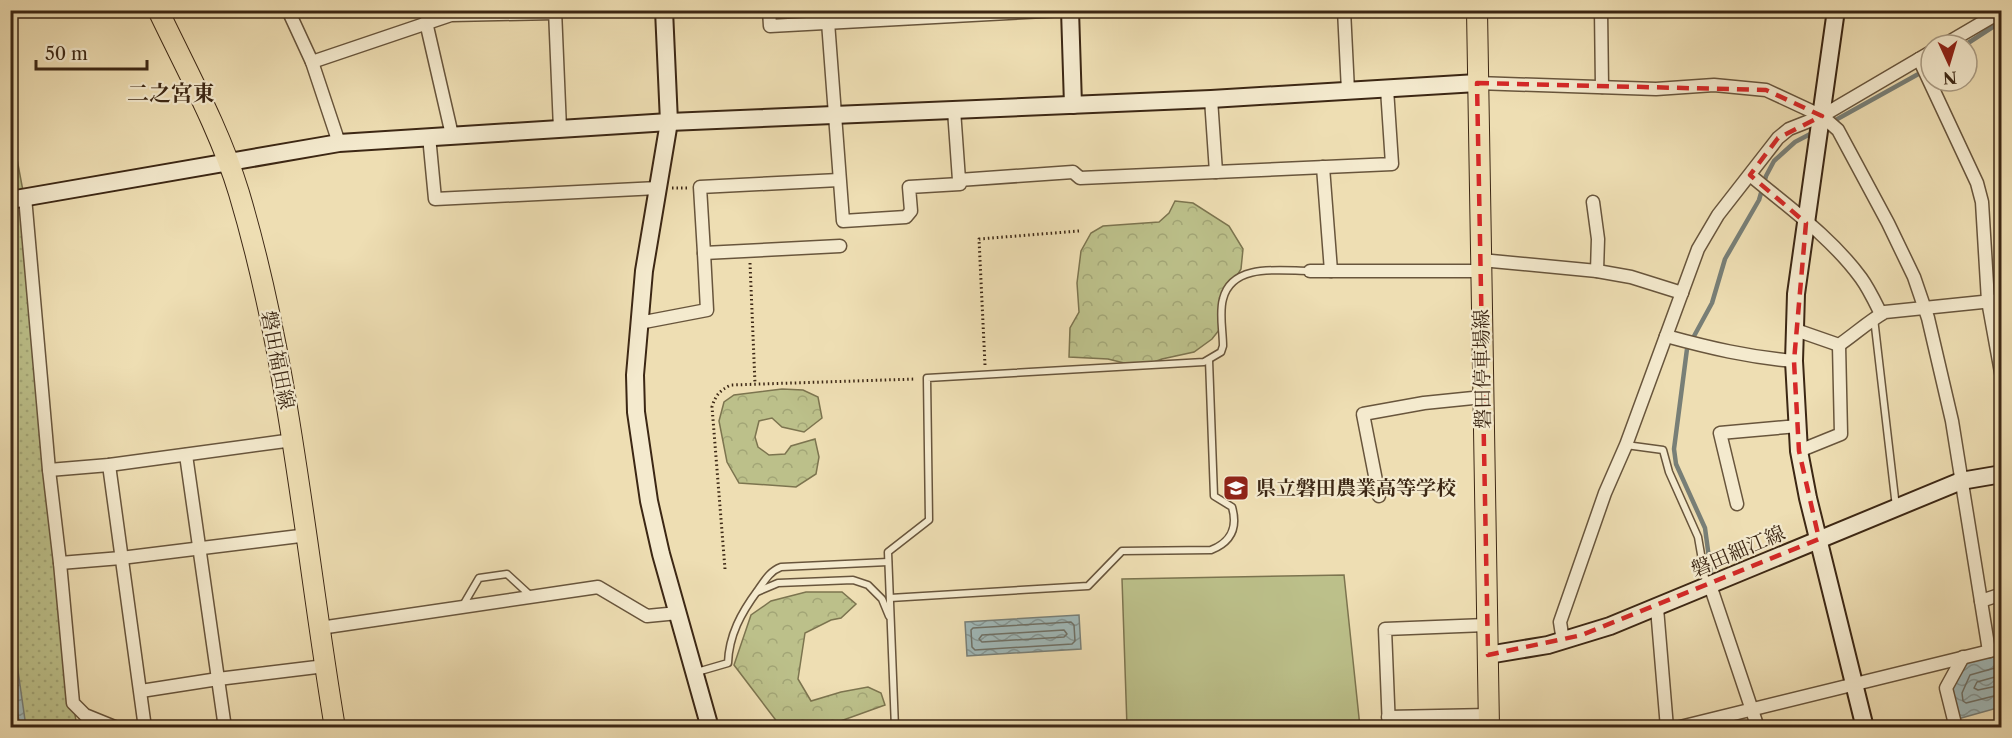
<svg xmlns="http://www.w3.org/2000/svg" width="2012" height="738" viewBox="0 0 2012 738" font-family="'Libre Caslon Text','Noto Serif JP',serif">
  <defs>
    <pattern id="grass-dots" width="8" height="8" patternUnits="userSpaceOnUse" patternTransform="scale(1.5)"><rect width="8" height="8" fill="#bcc08a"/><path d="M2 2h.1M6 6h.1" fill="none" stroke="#a2a576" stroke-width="1.8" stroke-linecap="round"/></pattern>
    <pattern id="forest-crowns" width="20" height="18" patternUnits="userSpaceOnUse" patternTransform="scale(1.5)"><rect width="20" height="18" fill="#bcc08a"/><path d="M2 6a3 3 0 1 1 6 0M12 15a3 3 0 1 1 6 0" fill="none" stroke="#a2a576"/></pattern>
    <pattern id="water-waves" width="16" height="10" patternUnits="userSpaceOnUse" patternTransform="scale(1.5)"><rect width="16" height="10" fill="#a0b9b9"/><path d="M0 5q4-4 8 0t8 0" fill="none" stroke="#849695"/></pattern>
  </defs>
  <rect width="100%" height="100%" fill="#eedeb3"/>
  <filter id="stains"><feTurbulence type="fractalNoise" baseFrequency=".00333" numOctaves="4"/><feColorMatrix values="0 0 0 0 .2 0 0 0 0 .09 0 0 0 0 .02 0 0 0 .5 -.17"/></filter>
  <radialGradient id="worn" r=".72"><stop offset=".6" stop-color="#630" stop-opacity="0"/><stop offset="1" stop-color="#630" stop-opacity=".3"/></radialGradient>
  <!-- grass -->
  <polygon fill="url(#grass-dots)" stroke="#7c744f" stroke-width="1.5" points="10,122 27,212 73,703 77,727 11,727"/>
  <!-- forest -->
  <g fill="url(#forest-crowns)" stroke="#7c744f" stroke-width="1.5">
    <polygon points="1175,201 1193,203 1229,226 1243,249 1241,269 1222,301 1223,325 1212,339 1194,352 1162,359 1140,367 1108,359 1069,357 1070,328 1079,312 1077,283 1081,251 1091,233 1103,226 1159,222 1169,213"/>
    <polygon points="782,389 803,390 818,397 822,418 804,432 782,427 772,418 759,421 755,437 758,447 769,455 785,454 791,446 815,439 819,457 816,474 796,487 739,483 727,462 719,421 724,402 734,395"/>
    <polygon points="806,592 842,592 856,604 841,618 831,620 805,633 798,679 811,701 841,692 868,687 881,693 885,705 824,727 781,727 734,665 751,615 771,601"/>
  </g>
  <!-- garden -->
  <polygon fill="#bcc08a" stroke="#7c744f" stroke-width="1.5" points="1344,575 1360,727 1127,727 1122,579"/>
  <!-- water -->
  <g fill="url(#water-waves)" stroke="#787f77" stroke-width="1.5">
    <polygon points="1079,615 1081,649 967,656 965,622"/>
    <polygon points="10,622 11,622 26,727 11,727"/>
    <polygon points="2001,651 2001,707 1954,720 1947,693 1960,664"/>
  </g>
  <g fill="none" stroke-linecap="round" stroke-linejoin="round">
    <!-- shore -->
    <g stroke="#6e7066" stroke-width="1.5">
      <polygon points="1071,622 1074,625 1075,641 1072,644 975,650 972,647 971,630 973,628"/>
      <polygon points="1064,630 1067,634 1064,637 982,642 979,639 982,635"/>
      <polyline points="10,662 20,728"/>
      <polyline points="2002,666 1970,675 1962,693 1963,701 1966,703 2002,694"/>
      <polyline points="2002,675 1977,682 1974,688 1978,690 2002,685"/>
    </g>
    <!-- stream -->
    <g stroke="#787f77" stroke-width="4.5">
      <polyline points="1965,45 2002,21"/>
      <polyline points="1832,122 1931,67"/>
      <polyline points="1711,573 1705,528 1676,464 1674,449 1687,349 1712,303 1725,259 1759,200 1766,176 1774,161 1795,142 1814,132"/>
    </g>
    <defs>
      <g id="lane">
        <polyline points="1874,318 1896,507"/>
        <polyline points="1626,445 1663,450 1669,472 1698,537 1706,583"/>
        <polyline points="757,592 778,583 853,580 868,585 882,599 889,616"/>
        <path d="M 890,598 L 1088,586 L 1122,551 L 1211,550 C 1231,542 1238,528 1232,507 L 1214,496 L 1209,360"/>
        <polyline points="462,607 479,578 507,574 531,596"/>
        <path d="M 697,672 L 728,663 C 729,635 741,613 758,590 C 765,580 770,571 781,567 L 888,562"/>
        <path d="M 895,728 L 888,552 L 929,520 L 927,378 L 1204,362 L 1221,352 L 1223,346 C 1223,331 1219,313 1223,299 C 1232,262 1282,271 1310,271"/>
      </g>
      <g id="street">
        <polyline points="288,10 312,62 339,143"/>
        <polyline points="555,10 560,129"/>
        <polyline points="769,10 770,26 1064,10"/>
        <polyline points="1344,10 1348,91"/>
        <polyline points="1601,10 1602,87"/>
        <polyline points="426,22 452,135"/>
        <polyline points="828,22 843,221 906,217 911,211 909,187 960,184 959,180"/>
        <polyline points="1944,45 2002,11"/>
        <polyline points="1919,59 1977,183 1982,202 1988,301 2002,378"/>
        <polyline points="312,62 451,15 555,13"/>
        <polyline points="1477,83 1656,89 1714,85 1766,90 1822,116 1838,130 1888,223 1914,277 1928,318 1952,421 1989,651"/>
        <polyline points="1211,99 1216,172"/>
        <polyline points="954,110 959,180 1073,172 1080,178 1392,164 1387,89"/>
        <polyline points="429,136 435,199 658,188"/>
        <polyline points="1323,167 1331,271"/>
        <path d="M 1750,175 C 1788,207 1831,237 1861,278 C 1869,289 1875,302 1881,314"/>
        <polyline points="839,180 700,187 704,253 840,246"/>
        <polyline points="25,197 49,470 60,563 73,703 85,715 117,728"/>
        <polyline points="1593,202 1598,239 1597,271"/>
        <polyline points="1481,260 1597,271 1631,277 1682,293"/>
        <polyline points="1310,271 1481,271"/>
        <polyline points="639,323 707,310 704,253"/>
        <path d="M 1793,329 L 1839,345 C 1855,334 1869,321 1885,312 L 2002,300"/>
        <path d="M 1666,336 C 1710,348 1748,357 1794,361"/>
        <polyline points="1799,451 1841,434 1839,345"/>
        <polyline points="186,455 225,728"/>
        <polyline points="109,465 145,728"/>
        <polyline points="49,470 109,465 293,440"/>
        <polyline points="1379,496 1363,414 1424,403 1483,397"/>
        <polyline points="1737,504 1720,433 1798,426"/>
        <polyline points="60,563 121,558 308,535"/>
        <polyline points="1710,585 1758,728"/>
        <polyline points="1981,601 2002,594"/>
        <polyline points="1657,608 1667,728"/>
        <polyline points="320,628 598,587 647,616 678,613"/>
        <polyline points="1563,641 1560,622 1605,493 1626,445 1698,249 1718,215 1778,138 1789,129 1822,116 1931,52"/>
        <polyline points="141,691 218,679 325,666"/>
        <polyline points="1388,717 1489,715"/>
        <polyline points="1389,728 1385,629 1486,625"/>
        <polyline points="1676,728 2002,648"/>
        <polyline points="1956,728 1946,688 1963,657"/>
      </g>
      <g id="secondary">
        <polyline points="664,10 669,122 644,271 635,375 636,412 649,501 661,554 710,728"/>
        <polyline points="1070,10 1073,105"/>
        <polyline points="1836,10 1796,294 1794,361 1799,451 1808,498 1865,728"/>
        <polyline points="10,200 339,143 669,122 1211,99 1477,83"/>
        <polyline points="1488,655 1548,645 1610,626 1961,481 2002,474"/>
      </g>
      <g id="primary">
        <path d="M 158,10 C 186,69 220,130 239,193 C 291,367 305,549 335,728"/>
        <polyline points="1477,10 1489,728"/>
      </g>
    </defs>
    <!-- lane casing -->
    <use href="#lane" stroke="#68553c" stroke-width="9"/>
    <!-- street casing -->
    <use href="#street" stroke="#68553c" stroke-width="15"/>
    <!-- secondary casing -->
    <use href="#secondary" stroke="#3c2714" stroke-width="20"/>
    <!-- primary casing -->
    <use href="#primary" stroke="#3c2714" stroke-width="22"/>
    <!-- path -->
    <g stroke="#3c2714" stroke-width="3" stroke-dasharray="1.5 3" stroke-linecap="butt">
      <polyline points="672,188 687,188"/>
      <polyline points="750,263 755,384"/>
      <polyline points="985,365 979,239 1079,231"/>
      <path d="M 725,569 L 712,407 C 715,396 720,390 731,385 L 916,379"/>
    </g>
    <!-- lane -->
    <use href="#lane" stroke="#f4eace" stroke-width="6"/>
    <!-- street -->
    <use href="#street" stroke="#f4eace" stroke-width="12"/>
    <!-- secondary -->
    <use href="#secondary" stroke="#f4eace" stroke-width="16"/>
    <!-- primary -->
    <use href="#primary" stroke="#eedeb3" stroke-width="20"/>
  </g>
  <!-- marked area -->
  <path fill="none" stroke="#d62828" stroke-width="4.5" stroke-dasharray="12 8" stroke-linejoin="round" d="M 1477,83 L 1766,90 L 1822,116 L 1778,138 L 1750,175 L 1806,223 L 1794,361 L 1799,451 L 1819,539 L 1582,635 L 1488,655 Z"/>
  <!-- icons -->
  <defs>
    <symbol id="school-square" viewBox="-11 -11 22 22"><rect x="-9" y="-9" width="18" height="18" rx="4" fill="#8f2418" stroke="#f4eace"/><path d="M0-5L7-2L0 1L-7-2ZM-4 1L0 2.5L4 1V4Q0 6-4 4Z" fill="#fff"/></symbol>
  </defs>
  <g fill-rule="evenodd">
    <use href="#school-square" x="1221" y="473" width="30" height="30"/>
  </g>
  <g text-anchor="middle" stroke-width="4.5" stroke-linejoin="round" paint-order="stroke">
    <!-- street labels -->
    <g font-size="20" fill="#3c2714" stroke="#f4eace">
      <text transform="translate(278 360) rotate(79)" y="7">磐田福田線</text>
      <text transform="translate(1482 369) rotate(-91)" y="7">磐田停車場線</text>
      <text transform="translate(1738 551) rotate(-23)" y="7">磐田細江線</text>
    </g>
    <!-- poi labels -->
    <g font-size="20" font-weight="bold" fill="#3c2714" stroke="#f4eace" text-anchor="start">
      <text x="1256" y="495">県立磐田農業高等学校</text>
    </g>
    <!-- quarter labels -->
    <g font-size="22" font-weight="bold" fill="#3c2714" stroke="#f4eace">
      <text x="171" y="101">二之宮東</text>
    </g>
  </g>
  <!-- margin -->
  <rect width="2012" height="738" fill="none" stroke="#eedeb3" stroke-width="36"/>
  <rect x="12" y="12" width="1988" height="714" fill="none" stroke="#3c2714" stroke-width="3"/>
  <rect x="18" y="18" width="1976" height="702" fill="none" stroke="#3c2714" stroke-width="1.5"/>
  <!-- north arrow -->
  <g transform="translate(1949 63) rotate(176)"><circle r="28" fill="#f4eace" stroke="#aa9c84" stroke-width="1.5"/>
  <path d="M0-4.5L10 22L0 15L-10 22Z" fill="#8f2418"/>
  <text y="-9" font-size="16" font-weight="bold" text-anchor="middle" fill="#3c2714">N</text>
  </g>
  <!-- scale -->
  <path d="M36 60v9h111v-9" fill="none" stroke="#3c2714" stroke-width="3"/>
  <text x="45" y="60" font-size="18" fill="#3c2714" stroke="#f4eace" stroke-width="4.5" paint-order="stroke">50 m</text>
  <rect width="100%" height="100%" filter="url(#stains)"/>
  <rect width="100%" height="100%" fill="url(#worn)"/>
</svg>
